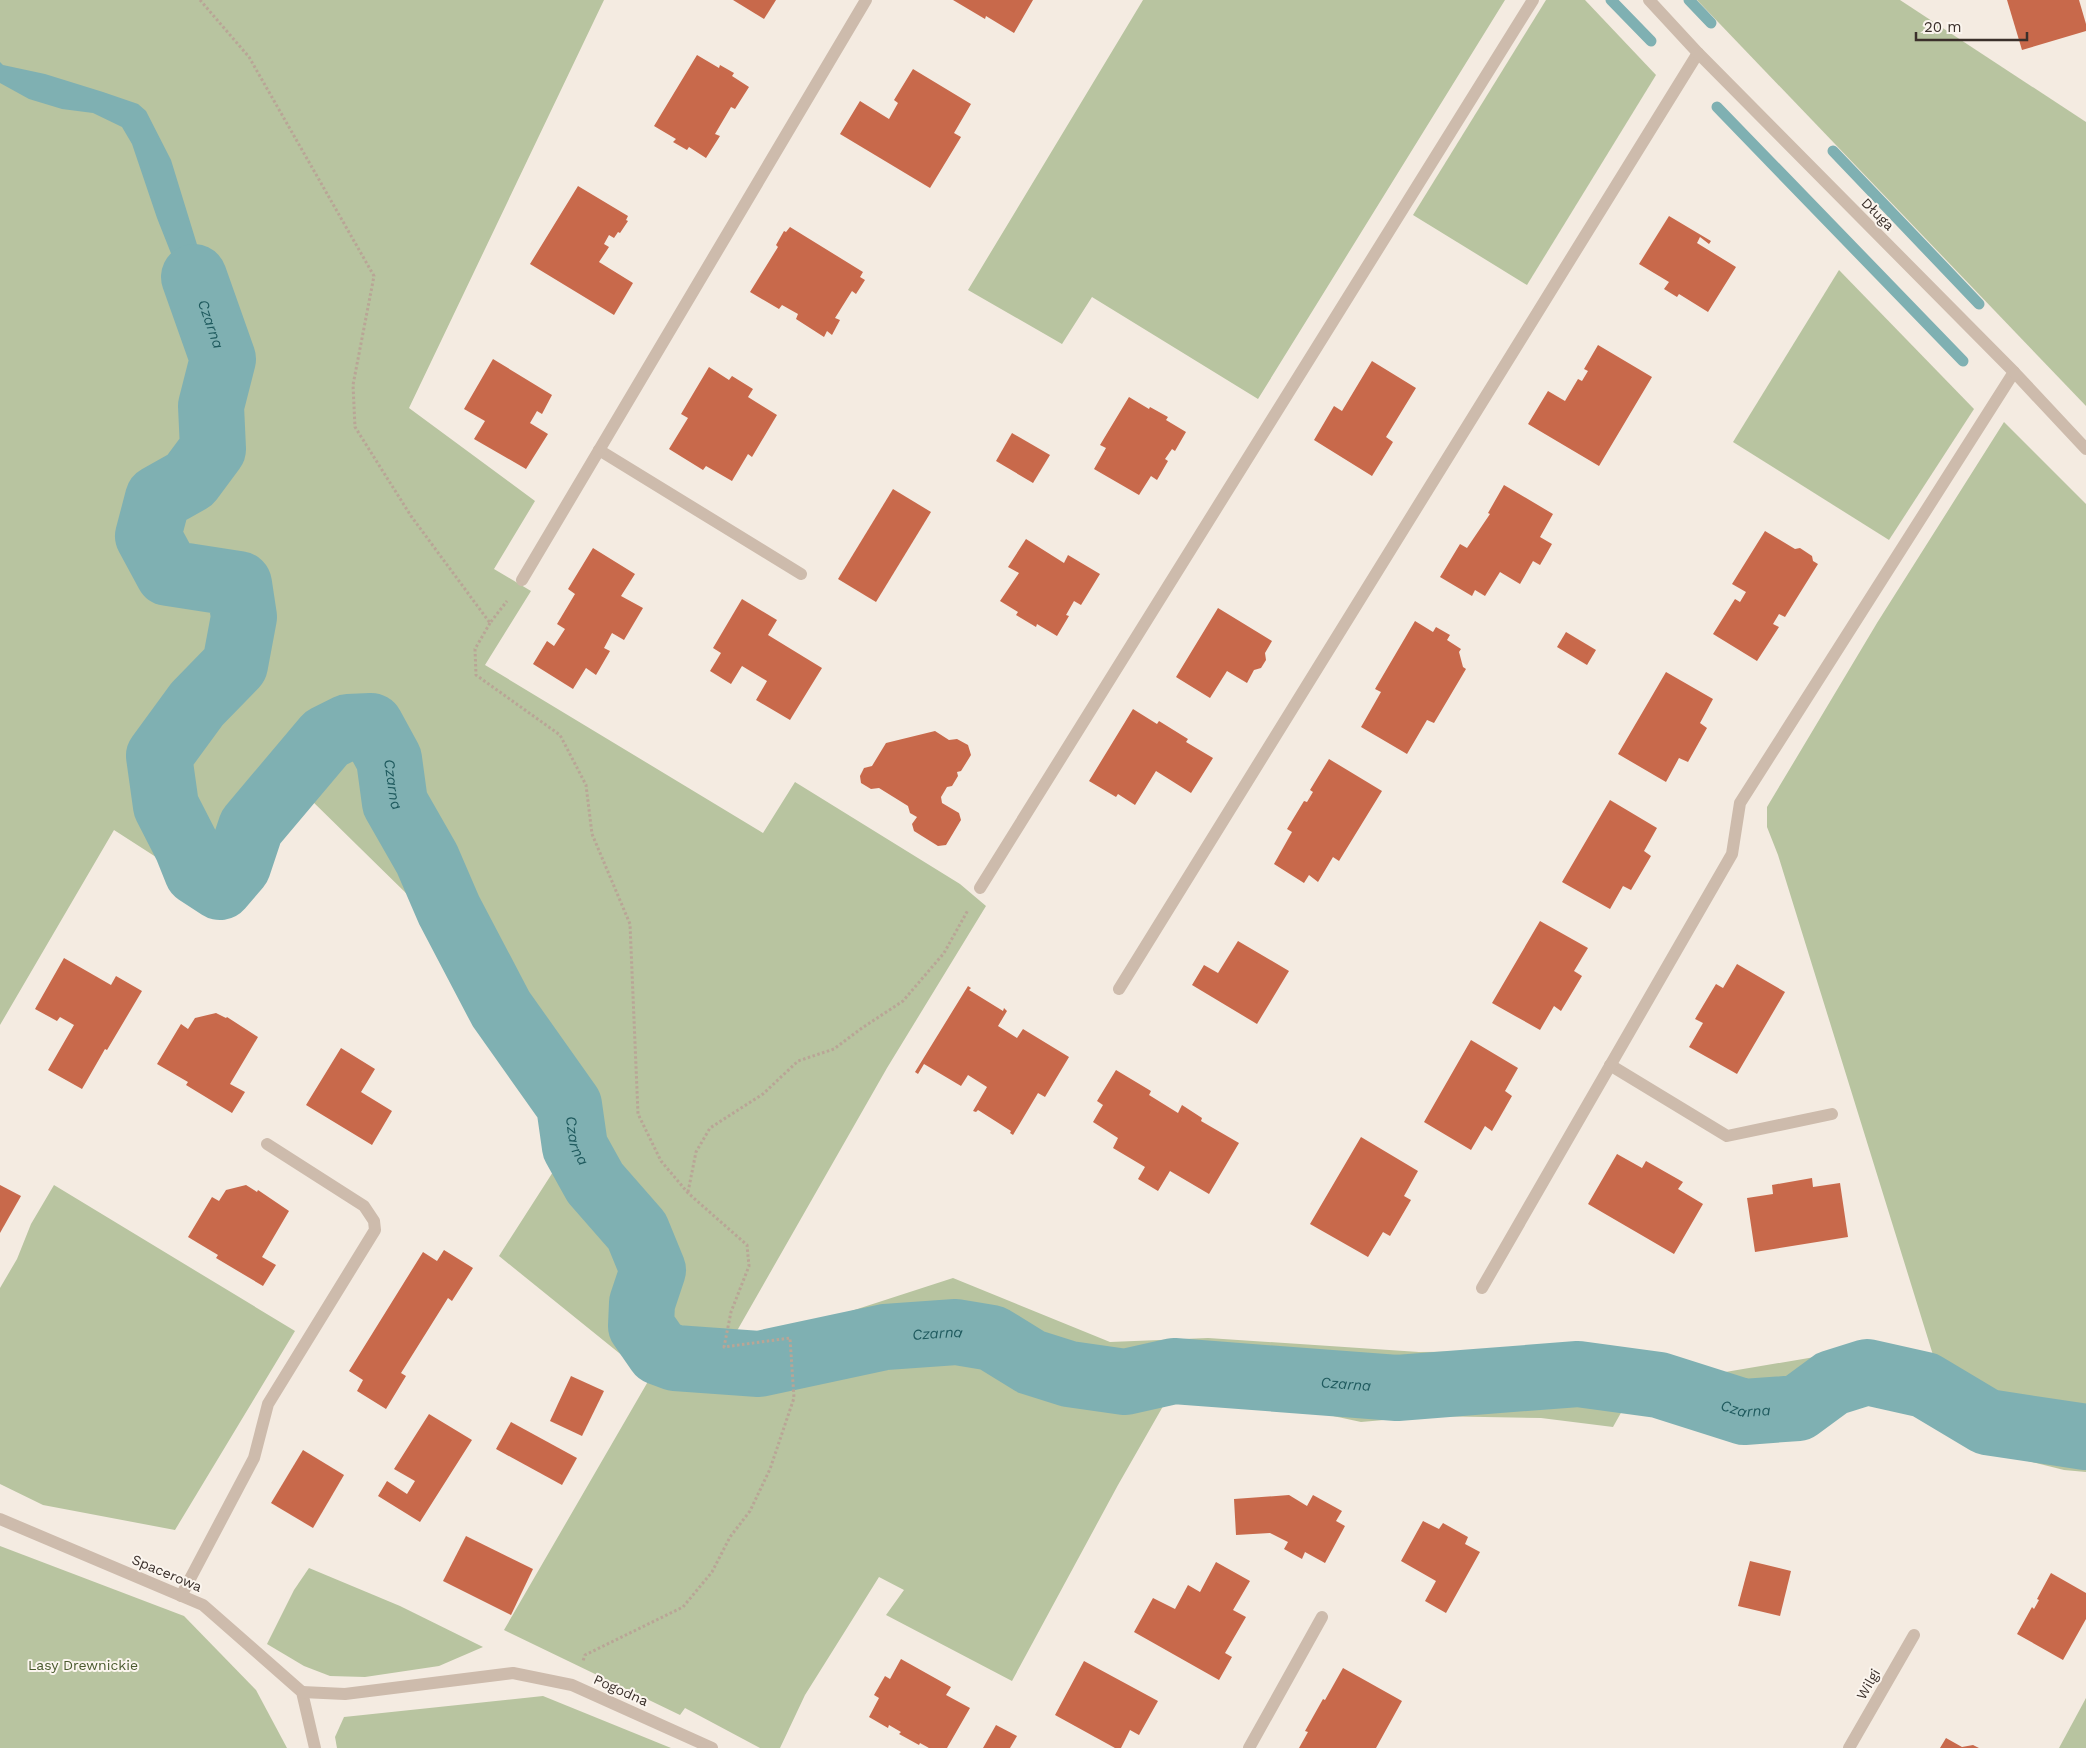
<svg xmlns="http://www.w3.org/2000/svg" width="2086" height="1748" viewBox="0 0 2086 1748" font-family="'Work Sans',sans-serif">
  <rect width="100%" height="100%" fill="#f4ebe1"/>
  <!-- green -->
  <g fill="#b8c4a0">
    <polygon points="0,0 604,0 409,408 535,501 494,569 531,591 485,665 763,833 795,782 960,884 986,906 887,1068 730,1343 771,1337 953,1278 1110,1342 1208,1338 1419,1352 1646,1350 1690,1378 1850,1351 1933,1355 1778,855 1767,827 1767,807 1877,623 2004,422 2086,504 2086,1472 2064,1470 1999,1454 1959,1431 1924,1404 1836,1401 1821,1431 1770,1440 1632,1393 1613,1427 1541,1418 1429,1416 1361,1422 1273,1403 1170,1394 1118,1485 1012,1681 886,1615 904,1590 879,1577 805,1695 780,1748 760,1748 685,1708 680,1715 504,1630 650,1378 499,1256 569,1147 505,1042 412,899 307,796 257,863 256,874 243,904 159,859 114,830 0,1025"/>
    <polygon points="1143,0 1505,0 1258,399 1092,297 1062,344 968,290"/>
    <polygon points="1546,0 1585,0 1656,75 1527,285 1413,215"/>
    <polygon points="1697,0 1900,0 2086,122 2086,406"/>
    <polygon points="1839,270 1974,409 1889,540 1733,442"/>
    <polygon points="54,1185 295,1331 175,1530 43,1505 0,1484 0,1288 17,1259 31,1224"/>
    <polygon points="0,1546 184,1616 256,1690 287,1748 0,1748"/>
    <polygon points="309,1568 400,1606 483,1647 439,1666 365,1677 330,1676 304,1666 267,1644 294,1590"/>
    <polygon points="543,1696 671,1748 337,1748 335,1737 344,1717"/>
    <polygon points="2086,1698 2086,1748 2059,1748"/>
  </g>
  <!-- water -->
  <polygon fill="#7fb0b2" points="0,62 3,65 45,74 103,92 138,104 146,111 171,160 199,251 219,292 230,333 231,364 210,364 203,322 193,306 176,266 157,218 132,144 122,127 93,113 62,109 29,99 0,83"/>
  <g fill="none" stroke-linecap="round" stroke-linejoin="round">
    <!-- stream -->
    <g stroke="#7fb0b2" stroke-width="11">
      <polyline points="1611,0 1651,41"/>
      <polyline points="1689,0 1711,23"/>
      <polyline points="1717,107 1963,361"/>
      <polyline points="1833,151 1979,304"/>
    </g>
    <!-- river -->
    <path stroke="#7fb0b2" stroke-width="66" id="s1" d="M 194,277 L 223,359 L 211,406 L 213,449 L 190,480 L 158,498 L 148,536 L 168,573 L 239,584 L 244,617 L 235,665 L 197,704 L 159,756 L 166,806 L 187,847 L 197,872 L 220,887 L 238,866 L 251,827 L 326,738 L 348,727 L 371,726 L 389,759 L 395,803 L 427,859 L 449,910 L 501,1009 L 569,1105 L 575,1147 L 595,1183 L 637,1231 L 653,1270 L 642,1303 L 641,1326 L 659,1352 L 675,1358 L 759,1364 L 885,1337 L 956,1332 L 992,1338 L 1031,1362 L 1069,1374 L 1125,1382 L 1174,1371 L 1397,1388 L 1578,1374 L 1659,1385 L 1744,1412 L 1798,1408 L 1832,1383 L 1867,1372 L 1925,1385 L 1987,1422 L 2086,1437"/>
  </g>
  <!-- building -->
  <g fill="#c8694b">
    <polygon points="733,0 776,0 764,19"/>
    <polygon points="953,0 1033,0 1014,33 986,16 985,19"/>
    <polygon points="2007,0 2079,0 2086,24 2086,31 2022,50"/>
    <polygon points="697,55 719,68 720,65 734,73 732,76 749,87 735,109 731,107 715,134 720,136 706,158 689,147 687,150 673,142 676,139 654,126"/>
    <polygon points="913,69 971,104 954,133 961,137 930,188 840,134 860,101 889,119 898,103 894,100"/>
    <polygon points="578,186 628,216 626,220 628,221 620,233 618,232 614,238 609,235 604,244 609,247 599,262 633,283 614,315 530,264"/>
    <polygon points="1669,216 1711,241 1709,244 1700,237 1697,243 1736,267 1708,312 1679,294 1677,297 1664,289 1669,282 1639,264"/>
    <polygon points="790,227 863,272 860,277 865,280 856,294 852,291 835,318 840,320 832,335 827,331 824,337 796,319 798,314 782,305 779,309 750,292 778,247 776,245 784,231 786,232"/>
    <polygon points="1598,345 1652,377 1599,466 1528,424 1548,391 1565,401 1578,379 1582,381 1588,371 1584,369"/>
    <polygon points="493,359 552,395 542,414 537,411 530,423 548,434 526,469 474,439 485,421 464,409"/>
    <polygon points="1372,361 1416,388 1386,437 1393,442 1372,476 1314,440 1334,406 1342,411"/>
    <polygon points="709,367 729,380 732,376 753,389 748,397 777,415 752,457 748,454 732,481 706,466 703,470 669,449 688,418 681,414"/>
    <polygon points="1129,397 1149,409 1150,407 1168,417 1166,420 1186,432 1175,451 1172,449 1165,459 1168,461 1157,480 1151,476 1139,495 1094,469 1106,448 1100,445"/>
    <polygon points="1012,433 1050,455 1033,483 996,461"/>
    <polygon points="1504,485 1553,514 1540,537 1552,544 1540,565 1533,561 1520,584 1500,572 1485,596 1475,590 1472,596 1440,577 1460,544 1467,548 1490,514 1488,513"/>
    <polygon points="893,489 931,512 876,602 838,579"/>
    <polygon points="1765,531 1795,549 1800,548 1812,556 1813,561 1818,564 1785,617 1779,614 1773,624 1779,627 1757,661 1713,634 1735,599 1740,602 1746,592 1732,584"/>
    <polygon points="1026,539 1064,563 1068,555 1100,574 1081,605 1074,601 1066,615 1069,616 1057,636 1037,624 1036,627 1016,615 1018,612 1000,601 1019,573 1008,567"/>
    <polygon points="593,548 635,574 621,596 643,608 624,640 612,633 604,648 610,651 596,675 586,668 573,689 533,664 547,641 554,646 565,629 557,624 575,594 568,589"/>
    <polygon points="742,599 777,620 768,635 822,668 790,720 756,700 767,681 742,666 731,684 710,671 721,653 713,648"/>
    <polygon points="1218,608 1272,641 1265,653 1266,660 1261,668 1254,670 1247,683 1227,671 1210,698 1176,677"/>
    <polygon points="1415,621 1433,632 1436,627 1450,635 1447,640 1461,649 1459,652 1463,667 1466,669 1434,723 1427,720 1407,754 1361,727 1381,692 1375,689"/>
    <polygon points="1566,632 1596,650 1587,665 1557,647"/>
    <polygon points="1666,672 1713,699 1700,723 1707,728 1688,762 1679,758 1666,782 1618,754"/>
    <polygon points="1133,709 1157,724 1159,721 1188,739 1186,742 1213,758 1191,793 1156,771 1135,805 1118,794 1116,797 1089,781"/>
    <polygon points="935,731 949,740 957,739 968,745 971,755 961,771 957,772 958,776 952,786 947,787 941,797 942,803 959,813 961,820 946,845 938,846 914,831 912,824 917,817 910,813 908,806 879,788 871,789 861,783 860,776 864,768 872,766 886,743"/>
    <polygon points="1329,759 1382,791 1339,861 1333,857 1318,882 1309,875 1304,883 1274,864 1292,832 1287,829 1304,801 1307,802 1313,792 1310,790"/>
    <polygon points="1610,800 1657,828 1644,851 1651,856 1631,890 1623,886 1610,909 1562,882"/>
    <polygon points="1540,921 1588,948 1574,971 1582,976 1561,1011 1554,1006 1540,1030 1492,1003"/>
    <polygon points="1238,941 1289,971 1257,1024 1192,985 1204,965 1218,973"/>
    <polygon points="64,958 111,985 116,976 142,991 107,1050 105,1049 82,1089 48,1070 74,1025 60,1017 57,1021 35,1009"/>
    <polygon points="1737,964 1785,992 1737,1074 1689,1047 1703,1023 1695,1019 1716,984 1723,988"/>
    <polygon points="968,986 971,988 969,990 1003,1011 1004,1008 1007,1011 998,1026 1017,1038 1023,1029 1069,1057 1045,1097 1038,1093 1013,1135 1010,1133 1011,1131 978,1110 976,1112 973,1111 987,1087 968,1075 961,1086 924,1064 918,1074 915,1072"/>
    <polygon points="216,1013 226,1018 227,1017 258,1037 230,1084 245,1092 232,1113 186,1085 188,1082 157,1064 181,1024 188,1029 195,1018"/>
    <polygon points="1471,1040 1518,1068 1505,1091 1512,1096 1492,1131 1485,1126 1471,1150 1424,1122"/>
    <polygon points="341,1048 375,1069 361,1092 392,1111 372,1145 306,1105"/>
    <polygon points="1116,1070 1151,1091 1149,1095 1178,1113 1182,1105 1202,1118 1201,1121 1239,1143 1209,1194 1170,1171 1158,1191 1138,1179 1145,1167 1113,1148 1118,1138 1093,1122 1103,1105 1097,1101"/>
    <polygon points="1361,1137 1418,1171 1404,1196 1411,1200 1390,1236 1383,1232 1368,1257 1310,1224"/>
    <polygon points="1617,1154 1642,1168 1646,1161 1683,1182 1678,1189 1703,1204 1674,1254 1588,1204"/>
    <polygon points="1812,1178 1813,1187 1840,1183 1848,1237 1755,1252 1747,1198 1773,1194 1772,1185"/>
    <polygon points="0,1185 21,1196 0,1233"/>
    <polygon points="246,1185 257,1192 258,1190 289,1211 262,1257 276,1265 263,1286 216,1258 218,1255 188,1237 212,1197 219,1201 226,1190"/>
    <polygon points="444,1250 473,1268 452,1301 448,1298 401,1373 406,1376 386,1409 357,1391 363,1380 349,1371 423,1252 437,1261"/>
    <polygon points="571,1376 604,1391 582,1436 550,1421"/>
    <polygon points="429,1414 472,1440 420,1522 378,1496 387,1481 407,1494 415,1481 394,1469"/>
    <polygon points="511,1422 577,1458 562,1485 496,1449"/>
    <polygon points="303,1450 344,1475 313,1528 271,1503"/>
    <polygon points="1289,1495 1307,1506 1313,1495 1342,1511 1336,1521 1345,1526 1325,1563 1305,1552 1302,1559 1284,1549 1288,1542 1270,1533 1236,1535 1234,1499"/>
    <polygon points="1423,1521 1439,1529 1443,1523 1468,1537 1465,1544 1480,1552 1446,1613 1425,1601 1436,1581 1401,1561"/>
    <polygon points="466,1536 533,1569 511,1615 443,1581"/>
    <polygon points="1750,1561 1791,1571 1780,1616 1738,1606"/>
    <polygon points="1216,1562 1250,1581 1233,1610 1246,1617 1225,1653 1232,1657 1219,1680 1134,1632 1153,1598 1175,1609 1188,1585 1200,1592"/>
    <polygon points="2051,1573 2086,1593 2086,1619 2063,1660 2017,1634 2032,1607 2034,1609 2039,1600 2037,1599"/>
    <polygon points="901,1659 951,1687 946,1695 970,1708 947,1748 929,1748 920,1743 919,1745 899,1734 901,1732 889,1725 888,1728 869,1717 879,1698 874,1695 885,1676 890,1679"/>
    <polygon points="1084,1661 1158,1701 1139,1735 1130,1730 1121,1748 1115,1748 1055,1715"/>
    <polygon points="1343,1668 1402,1701 1376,1748 1299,1748 1308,1732 1305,1731 1323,1699 1325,1700"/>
    <polygon points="996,1725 1017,1736 1010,1748 983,1748"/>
    <polygon points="1946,1738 1962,1747 1973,1745 1979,1748 1940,1748"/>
  </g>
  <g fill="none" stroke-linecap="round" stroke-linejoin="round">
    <!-- path -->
    <g stroke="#b9a596" stroke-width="3" stroke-dasharray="2.5 2.5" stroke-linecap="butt">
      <polyline points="200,0 249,57 374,276 353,385 355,427 411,516 490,623 507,601"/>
      <polyline points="490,623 475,649 476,675 560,735 586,785 592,834 630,924 638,1114 661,1161 688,1193 747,1245 749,1266 731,1312 724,1347 790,1338 794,1398 770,1469 750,1511 730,1537 712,1572 683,1607 585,1655 583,1661"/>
      <polyline points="688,1192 696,1152 710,1128 763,1094 798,1061 834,1049 862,1028 903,1001 944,953 968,910"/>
    </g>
    <!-- lane -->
    <g stroke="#cdbbac" stroke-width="12">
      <polyline points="599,450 801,574"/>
      <polyline points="522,580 866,0"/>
      <polyline points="980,888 1533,0"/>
      <polyline points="1119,989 1698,53"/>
      <polyline points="1610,1065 1727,1136 1832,1114"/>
      <polyline points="1482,1288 1732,854 1740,803 2014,372"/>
      <polyline points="181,1596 254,1458 268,1404 375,1230 374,1221 364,1206 267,1144"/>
      <polyline points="1249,1748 1322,1617"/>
    </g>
    <!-- street -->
    <g stroke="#cdbbac" stroke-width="12">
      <polyline points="1649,0 1698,53 2014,372 2086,449"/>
      <polyline points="0,1519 203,1605 302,1692 315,1748"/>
      <polyline points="302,1692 345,1694 513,1673 572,1685 712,1748"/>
      <polyline points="1849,1748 1914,1635"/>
    </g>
  </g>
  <g text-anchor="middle" stroke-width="4" stroke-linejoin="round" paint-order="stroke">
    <!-- street labels -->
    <g font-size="14" fill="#3b302b" stroke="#fbf5ee">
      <text transform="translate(1878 214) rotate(45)" y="5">Długa</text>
      <text transform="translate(167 1573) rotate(23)" y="5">Spacerowa</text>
      <text transform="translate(1868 1684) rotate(-60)" y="5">Wilgi</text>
      <text transform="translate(621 1690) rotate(24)" y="5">Pogodna</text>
    </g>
    <!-- park labels -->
    <g font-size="14" fill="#4a5a2e" stroke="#fbf5ee">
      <text x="83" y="1670">Lasy Drewnickie</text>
    </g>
    <!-- water labels -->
    <g font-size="15" font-style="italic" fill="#1f5a5e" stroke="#fbf5ee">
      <text dy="5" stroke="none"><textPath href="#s1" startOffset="50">Czarna</textPath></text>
      <text dy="5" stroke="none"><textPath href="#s1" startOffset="1055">Czarna</textPath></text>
      <text dy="5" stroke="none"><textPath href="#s1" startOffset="1460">Czarna</textPath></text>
      <text dy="5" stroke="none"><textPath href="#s1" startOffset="1985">Czarna</textPath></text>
      <text dy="5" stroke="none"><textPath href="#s1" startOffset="2405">Czarna</textPath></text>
      <text dy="5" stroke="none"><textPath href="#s1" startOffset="2810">Czarna</textPath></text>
    </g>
  </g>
  <!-- scale -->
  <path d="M1916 32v8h111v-8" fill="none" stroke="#3b302b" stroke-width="2.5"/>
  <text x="1924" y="32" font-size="15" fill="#3b302b" stroke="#fbf5ee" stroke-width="4" paint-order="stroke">20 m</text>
</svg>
